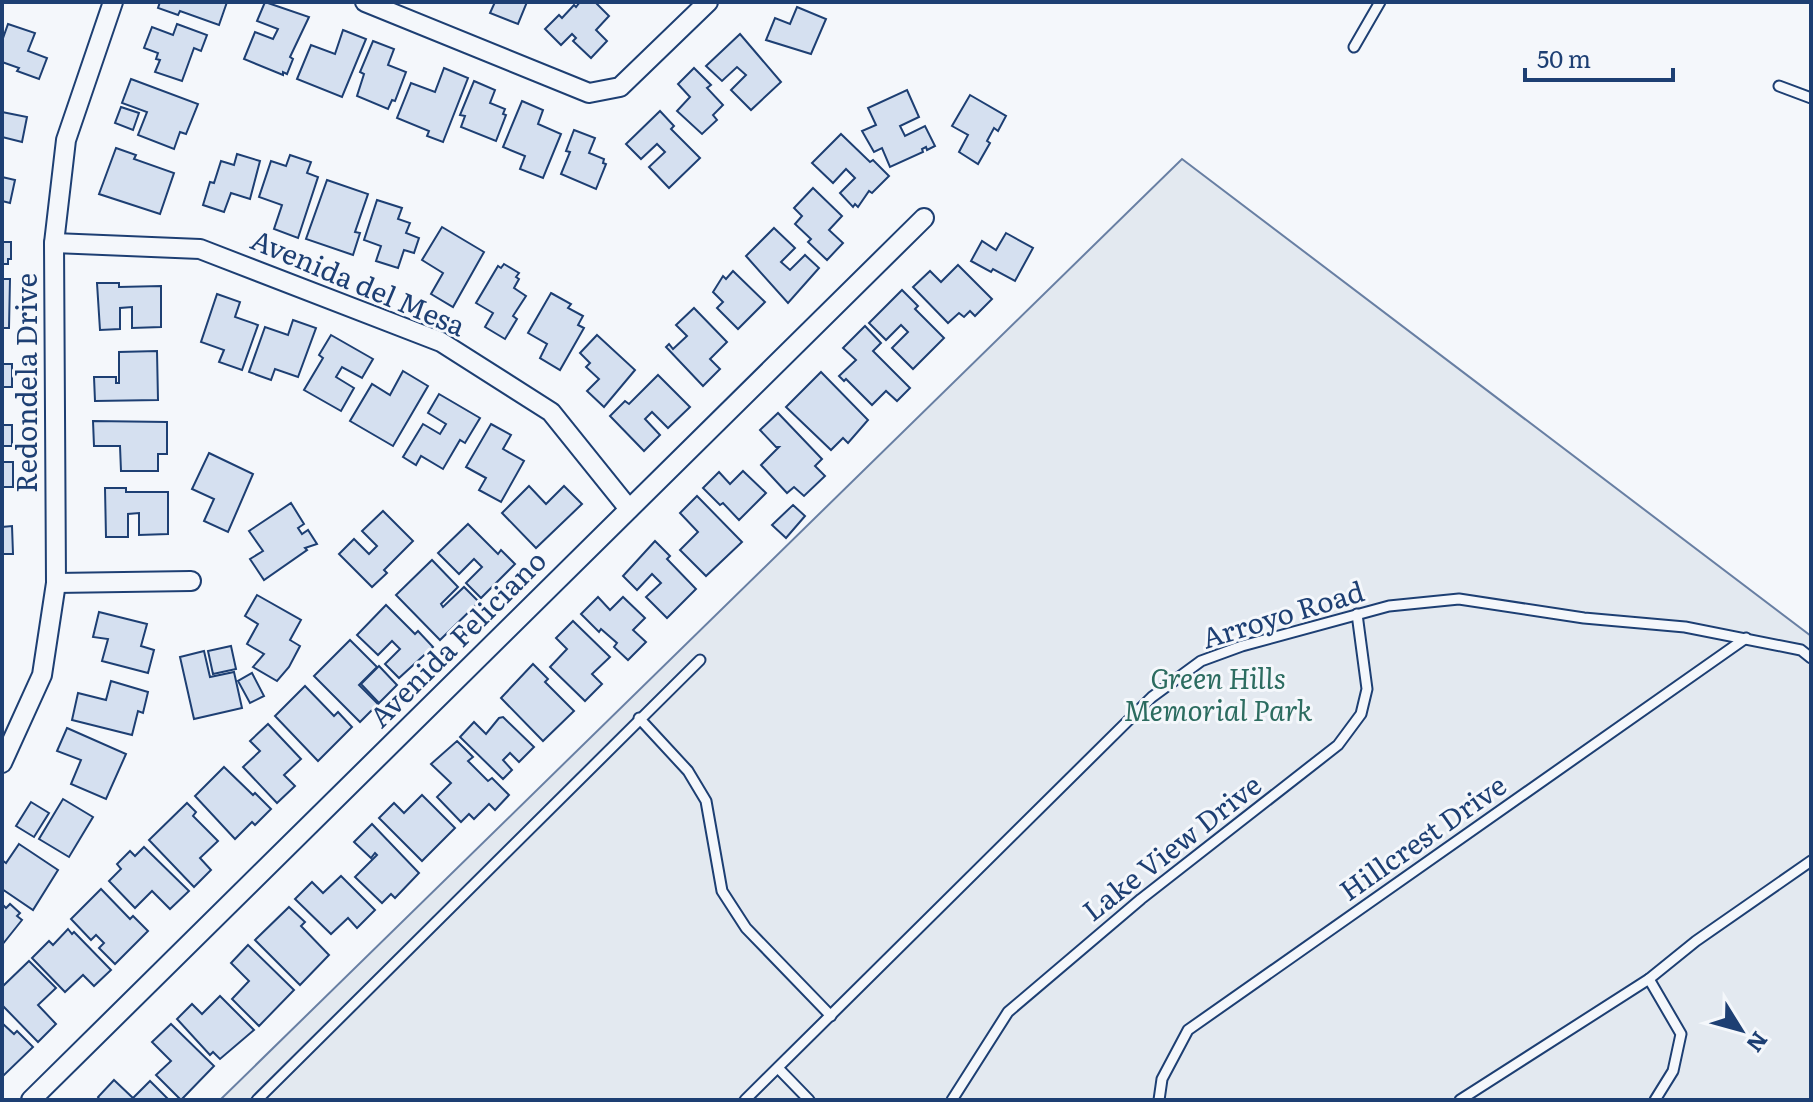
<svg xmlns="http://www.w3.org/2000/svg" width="1813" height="1102" viewBox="0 0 1813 1102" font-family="Literata,serif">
  <rect width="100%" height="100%" fill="#f4f7fb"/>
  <!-- green -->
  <polygon fill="#e3e9f0" stroke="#687fa3" stroke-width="2" points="1182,159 1811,636 1811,1100 220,1100"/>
  <!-- building -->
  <g fill="#d5e0f0" stroke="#1d3f73" stroke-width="2">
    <polygon points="160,2 227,2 219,25 180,11 178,15 158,8"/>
    <polygon points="265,2 309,17 290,57 293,59 287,74 283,72 283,75 244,59 255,32 273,39 278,29 257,21"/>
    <polygon points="495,2 527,2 518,24 490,13"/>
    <polygon points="580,2 595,2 609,16 596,30 607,41 591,58 573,41 576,38 572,34 561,45 545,29 559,15 562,18 574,5 576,7"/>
    <polygon points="797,7 826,19 811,54 766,40 775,18 790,24"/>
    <polygon points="8,24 35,33 28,51 47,58 39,79 17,71 19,68 2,62 2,41"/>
    <polygon points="177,24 207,35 201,51 194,48 182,81 155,72 160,60 156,59 158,53 144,48 152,27 173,35"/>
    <polygon points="343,30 366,39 342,97 297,79 311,45 335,54"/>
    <polygon points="740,34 781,82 751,110 731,90 746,75 737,67 722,81 706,66"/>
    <polygon points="373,41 394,49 388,65 406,72 395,101 392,100 388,109 357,96 364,74 360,72"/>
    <polygon points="444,68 468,78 443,142 427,136 429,131 397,118 411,83 435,92"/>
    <polygon points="694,68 711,85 707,88 723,105 713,115 717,120 702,134 677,111 690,97 678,84"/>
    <polygon points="131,79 198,104 186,134 180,132 174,149 138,135 147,112 122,103"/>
    <polygon points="474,81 495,90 490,103 505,109 503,114 506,115 496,141 461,127 465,116 460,115"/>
    <polygon points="907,90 919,117 900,126 905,136 925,126 935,146 927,150 926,147 922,149 923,152 890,167 882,148 874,152 862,131 876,125 868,108"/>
    <polygon points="970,95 1006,116 998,131 994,128 987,141 990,143 978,164 959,152 968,135 952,126"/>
    <polygon points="522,101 543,110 538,124 561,134 543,178 520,169 525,156 503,147"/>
    <polygon points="121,107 139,113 133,130 115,123"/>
    <polygon points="660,111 674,126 671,129 700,158 669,188 649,167 665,152 657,144 641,159 626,144"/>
    <polygon points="2,112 27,117 22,142 2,137"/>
    <polygon points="574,130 595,138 589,153 604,159 603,163 606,164 596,189 561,174 570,152 566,151"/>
    <polygon points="841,134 870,162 873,160 889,176 872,193 869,191 858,207 855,204 853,207 840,193 855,178 846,169 833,183 812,163"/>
    <polygon points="116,148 136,155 134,159 174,173 160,214 99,194"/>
    <polygon points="237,154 260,161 250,199 231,193 224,212 203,205 210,182 214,183 221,161 234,165"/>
    <polygon points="290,155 311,162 307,173 318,177 298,238 274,229 282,205 259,197 271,161 286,166"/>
    <polygon points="2,177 15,180 10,203 2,201"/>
    <polygon points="327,180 368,194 355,232 360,233 353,255 306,239"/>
    <polygon points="813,188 842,216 829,230 843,243 827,260 808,242 811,239 795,224 802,216 794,208"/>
    <polygon points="377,200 402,208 398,219 410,223 406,233 419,238 414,253 404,250 398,268 376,261 381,246 364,240"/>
    <polygon points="442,227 484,252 453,307 431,294 443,273 422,260"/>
    <polygon points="774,228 795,248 781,262 790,270 805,255 819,268 788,303 746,256"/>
    <polygon points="1006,233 1033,248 1015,281 993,269 991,272 971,261 982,241 996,250"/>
    <polygon points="2,242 11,242 11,259 8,259 8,264 2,264"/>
    <polygon points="504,264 519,273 516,277 519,279 514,288 526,296 513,316 517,319 505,339 485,327 493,313 476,303 498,266 501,268"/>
    <polygon points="958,265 992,299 975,316 970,311 964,317 959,313 948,323 913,287 930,271 941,282"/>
    <polygon points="733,271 765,302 738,329 717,308 723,302 713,292 723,276 726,279"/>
    <polygon points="2,279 10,279 9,328 2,328"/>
    <polygon points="97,283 119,283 119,287 161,286 161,327 132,328 132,307 120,308 120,329 100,330"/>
    <polygon points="902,290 918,306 915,309 944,338 913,369 892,348 908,332 901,325 886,340 869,323"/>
    <polygon points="551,293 571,304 568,308 583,316 578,325 584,328 560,370 540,358 547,344 528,333"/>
    <polygon points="217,294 240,302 235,317 258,325 242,370 219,362 224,350 201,342"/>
    <polygon points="694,308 727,342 710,359 720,369 703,386 666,347 669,344 673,349 687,336 676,325"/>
    <polygon points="293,320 316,328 298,377 275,369 271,380 249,372 265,327 288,335"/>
    <polygon points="865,326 881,343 873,351 910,388 897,401 886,391 872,405 846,379 844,381 839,376 856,360 843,348"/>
    <polygon points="331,335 373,359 362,378 342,367 336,377 354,388 341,411 304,390 323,358 319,355"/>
    <polygon points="597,335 635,370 604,407 587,391 599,379 586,367 590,363 580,353"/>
    <polygon points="157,351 158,400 95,401 94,377 116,377 116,383 119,383 119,352"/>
    <rect x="2" y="364" width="10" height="23"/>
    <polygon points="403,371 428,386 393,446 350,421 372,384 390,395"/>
    <polygon points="821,372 868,420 848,443 843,438 831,450 786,407"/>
    <polygon points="658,375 690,407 668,428 652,412 645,419 660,435 644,451 610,416 625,401 629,404"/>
    <polygon points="439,394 480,418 465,443 460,440 443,469 421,456 416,465 403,457 423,424 440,434 446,424 428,413"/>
    <polygon points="778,413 822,459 815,466 825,476 804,496 794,487 787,493 761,465 779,447 776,447 760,430"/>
    <polygon points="93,421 167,422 167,454 158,454 158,471 121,471 120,446 94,446"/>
    <polygon points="491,424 511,435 503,449 524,461 501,502 479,490 486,478 466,467"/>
    <rect x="2" y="425" width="10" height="21"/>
    <polygon points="209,453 253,474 228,532 204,521 214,499 192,489"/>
    <rect x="2" y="462" width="11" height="25"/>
    <polygon points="743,471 766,493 739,520 723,503 720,505 703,488 719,472 730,484"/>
    <polygon points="529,486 546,504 564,486 582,504 536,548 502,513"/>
    <polygon points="105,488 126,488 126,492 168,492 168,534 139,535 139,513 128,514 128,537 106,537"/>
    <polygon points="697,496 742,542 706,576 680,550 698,532 680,513"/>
    <polygon points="291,503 304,524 298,528 302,534 308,530 317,544 305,548 307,550 264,580 250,559 263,551 249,531"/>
    <polygon points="793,505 805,516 786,538 772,525"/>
    <polygon points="383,511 413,541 384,570 387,573 372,587 339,554 354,539 369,554 377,546 362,531"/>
    <polygon points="468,524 498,554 501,550 515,564 481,598 466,583 482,567 474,559 459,574 438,553"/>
    <polygon points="12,526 13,554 2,554 2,527"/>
    <polygon points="655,541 670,556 667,559 696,589 667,618 646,597 661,583 652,574 637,590 623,576"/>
    <polygon points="432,560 458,587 441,604 443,607 464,587 479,602 440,640 396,595"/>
    <polygon points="257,595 301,620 290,640 300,646 289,667 277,681 253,667 264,654 247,644 258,624 245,616"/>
    <polygon points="598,597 610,610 623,597 645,618 633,630 646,642 628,660 614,647 617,643 601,629 599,632 581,614"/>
    <polygon points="386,605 415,634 418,631 433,647 399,678 385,664 400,649 392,641 378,655 357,635"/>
    <polygon points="99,612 147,624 141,646 154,650 148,673 102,661 108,639 93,637"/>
    <polygon points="573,621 610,657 592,674 602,684 585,701 550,667 567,649 556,638"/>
    <polygon points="350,640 377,667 359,685 378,704 360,722 314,676"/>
    <polygon points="231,646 236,669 213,674 208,651"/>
    <polygon points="204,651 210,677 234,672 242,708 194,719 180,657"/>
    <polygon points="533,664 548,679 545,682 574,711 543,741 501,698"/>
    <polygon points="379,666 397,685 379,703 361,684"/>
    <polygon points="252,673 264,696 250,703 238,681"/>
    <polygon points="111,681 148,692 143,713 138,711 132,735 72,720 78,693 106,700"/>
    <polygon points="305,686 334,716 338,712 352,727 318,761 275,716"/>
    <polygon points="503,717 534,747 519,762 510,753 503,760 512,770 503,779 460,737 474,722 486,734 499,718"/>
    <polygon points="268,724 301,759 284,775 295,786 277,803 243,767 260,751 250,741"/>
    <polygon points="67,728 126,754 106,799 71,784 81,760 57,751"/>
    <polygon points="457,741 473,757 468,761 488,781 492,778 509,795 495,810 489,804 474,819 469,814 461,822 437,797 451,783 431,764"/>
    <polygon points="224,767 253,795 255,793 271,809 255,825 252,822 235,839 195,796"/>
    <polygon points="422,795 455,828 422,861 379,818 394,803 404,813"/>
    <polygon points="63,799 93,817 69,857 39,839"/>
    <polygon points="31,802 49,813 34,837 16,826"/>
    <polygon points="187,803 196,812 193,816 218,841 200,858 211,870 194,887 149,840"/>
    <polygon points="372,824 419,873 395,898 391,894 382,903 355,877 377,855 375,853 371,858 354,842"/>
    <polygon points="19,844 58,870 33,910 2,889 2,860 6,863"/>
    <polygon points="144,847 189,891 170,909 152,891 135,908 109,881 121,869 117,864 130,851 135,856"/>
    <polygon points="341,876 375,910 357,928 348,918 331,934 295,899 312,882 323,893"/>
    <polygon points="101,889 130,919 133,916 148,931 115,964 99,948 104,943 96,935 91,940 71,919"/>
    <polygon points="2,904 6,908 10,904 20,913 17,916 22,920 2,945"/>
    <polygon points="289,907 305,922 301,926 329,955 300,985 255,940"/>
    <polygon points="68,929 72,934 74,932 111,970 94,986 83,975 65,992 32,958 49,941 53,945"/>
    <polygon points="248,945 294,990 259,1026 232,999 249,981 231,963"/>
    <polygon points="29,961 56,988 38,1005 56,1024 38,1042 2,1005 2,987"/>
    <polygon points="220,996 254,1030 220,1059 213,1052 210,1055 177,1019 192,1004 202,1014"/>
    <polygon points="2,1023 14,1034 17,1031 33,1047 2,1077"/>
    <polygon points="171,1024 214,1066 181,1100 156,1075 171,1061 152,1042"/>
    <polygon points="114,1080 133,1098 150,1081 169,1100 100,1100 98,1097"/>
  </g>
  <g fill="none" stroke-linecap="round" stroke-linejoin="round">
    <defs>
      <g id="service">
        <polyline points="1354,47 1380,2"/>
        <polyline points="1779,86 1811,98"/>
        <polyline points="639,718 688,771 706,801 722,891 746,928 831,1016"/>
        <polyline points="1649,979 1696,941 1811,861"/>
        <polyline points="778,1068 809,1100"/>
        <polyline points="257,1100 700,660"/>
        <polyline points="745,1100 1152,697 1201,661 1242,646 1389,606 1459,599 1584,618 1685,627 1801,650 1811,658"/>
        <polyline points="952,1100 1008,1012 1141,899 1338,745 1361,714 1367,689 1357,614"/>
        <polyline points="1159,1100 1162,1079 1188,1030 1746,638"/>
        <polyline points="1460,1100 1649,979 1681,1034 1673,1071 1655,1100"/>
      </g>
      <g id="minor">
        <polyline points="365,2 589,93 620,87 708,2"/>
        <polyline points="54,243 200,249 441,342 551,412 629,509"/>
        <polyline points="56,583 191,581"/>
        <polyline points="2,763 42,675 56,583 54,243 66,140 113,2"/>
        <polyline points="31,1100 924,218"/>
      </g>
    </defs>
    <!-- service casing -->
    <use href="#service" stroke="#1d3f73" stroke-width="13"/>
    <!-- minor casing -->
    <use href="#minor" stroke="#1d3f73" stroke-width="22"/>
    <!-- service -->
    <use href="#service" stroke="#f4f7fb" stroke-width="9"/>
    <!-- minor -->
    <use href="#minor" stroke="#f4f7fb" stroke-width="18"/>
  </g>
  <g text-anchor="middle" stroke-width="6" stroke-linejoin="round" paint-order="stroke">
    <!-- street labels -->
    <g font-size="28" fill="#1d3f73" stroke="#f4f7fb">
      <text transform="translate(358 283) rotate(23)" y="10">Avenida del Mesa</text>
      <text transform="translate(27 383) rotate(-90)" y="10">Redondela Drive</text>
      <text transform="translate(1283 615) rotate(-17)" y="10">Arroyo Road</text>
      <text transform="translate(458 639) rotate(-45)" y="10">Avenida Feliciano</text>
      <text transform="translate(1423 838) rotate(-35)" y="10">Hillcrest Drive</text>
      <text transform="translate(1172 848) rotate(-38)" y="10">Lake View Drive</text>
    </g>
    <!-- park labels -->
    <g font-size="28" font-style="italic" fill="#2c6c60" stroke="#f4f7fb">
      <text x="1218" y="689">Green Hills<tspan x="1218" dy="32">Memorial Park</tspan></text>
    </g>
  </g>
  <!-- border -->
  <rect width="1813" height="1102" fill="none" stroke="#1d3f73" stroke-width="8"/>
  <!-- north arrow -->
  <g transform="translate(1741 1030) rotate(127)" stroke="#f4f7fb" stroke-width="6" paint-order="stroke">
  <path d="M0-6L14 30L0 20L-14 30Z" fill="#1d3f73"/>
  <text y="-12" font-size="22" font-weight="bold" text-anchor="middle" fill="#1d3f73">N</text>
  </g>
  <!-- scale -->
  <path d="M1525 68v12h148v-12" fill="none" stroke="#1d3f73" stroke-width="4"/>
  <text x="1537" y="68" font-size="24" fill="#1d3f73" stroke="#f4f7fb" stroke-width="6" paint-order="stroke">50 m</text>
</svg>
